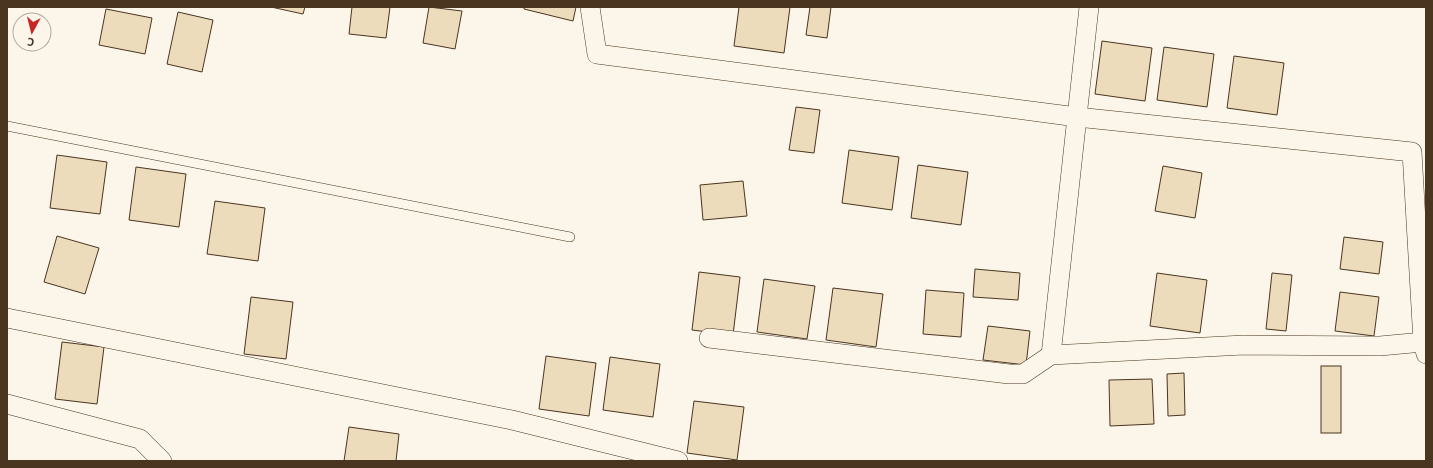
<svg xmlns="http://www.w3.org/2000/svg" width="1433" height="468" viewBox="0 0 1433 468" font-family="'Open Sans',sans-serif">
  <rect width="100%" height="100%" fill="#fbf6e9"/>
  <!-- building -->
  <g fill="#ecdcbc" stroke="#4a3520">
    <polygon points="271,7 305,7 303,14"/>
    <polygon points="352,7 390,7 386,38 349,34"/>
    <polygon points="429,7 462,11 455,49 423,43"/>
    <polygon points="524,7 576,7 573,21 524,9"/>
    <polygon points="739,7 790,7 784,53 734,46"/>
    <polygon points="810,7 831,7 827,38 806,35"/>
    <polygon points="106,9 152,18 145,54 99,45"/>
    <polygon points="178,12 213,20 202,72 167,64"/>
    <polygon points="1102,41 1152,48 1145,101 1095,94"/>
    <polygon points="1164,47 1214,54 1207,107 1157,100"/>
    <polygon points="1234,56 1284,63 1277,115 1227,108"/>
    <polygon points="796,107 820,110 814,153 789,150"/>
    <polygon points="849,150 899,157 892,210 842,203"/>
    <polygon points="57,155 107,162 100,214 50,208"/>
    <polygon points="918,165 968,172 961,225 911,218"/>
    <polygon points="1163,166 1202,173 1195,218 1155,211"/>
    <polygon points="136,167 186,174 179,227 129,220"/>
    <polygon points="743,181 747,216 703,220 700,185"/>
    <polygon points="215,201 265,208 258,261 207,254"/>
    <polygon points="57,236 99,248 85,294 44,282"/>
    <polygon points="1344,237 1383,242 1379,274 1340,269"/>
    <polygon points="975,269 1020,273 1018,300 973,297"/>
    <polygon points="699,272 740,277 733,335 692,330"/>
    <polygon points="1157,273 1207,280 1200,333 1150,326"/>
    <polygon points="1272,273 1292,275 1286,331 1266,329"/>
    <polygon points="764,279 815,286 807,339 757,332"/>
    <polygon points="833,288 883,294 876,347 826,340"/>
    <polygon points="926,290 964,293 961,337 923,334"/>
    <polygon points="1340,292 1379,297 1374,336 1335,331"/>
    <polygon points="251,297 293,302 286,359 244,354"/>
    <polygon points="988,326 1030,331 1026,365 983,360"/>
    <polygon points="62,342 104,347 97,404 55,399"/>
    <polygon points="546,356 596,363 589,416 539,409"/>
    <polygon points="610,357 660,364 653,417 603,410"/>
    <rect x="1321" y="366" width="20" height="67"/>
    <polygon points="1184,373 1185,415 1168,416 1167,374"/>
    <polygon points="1152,379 1154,424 1110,426 1109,380"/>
    <polygon points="694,401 744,407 737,460 687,453"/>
    <polygon points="349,427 399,434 396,461 344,461"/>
  </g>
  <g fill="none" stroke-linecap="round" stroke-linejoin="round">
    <defs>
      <polyline id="service" points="7,126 570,237"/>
      <g id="minor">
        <polyline points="590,7 597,54 1077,117 1412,152 1423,342 1426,354"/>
        <polyline points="7,318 512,420 678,461"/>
        <polyline points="709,338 1009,374 1023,374 1051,355 1244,345 1380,346 1423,342"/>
        <polyline points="1051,355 1089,7"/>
        <polyline points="7,404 140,439 162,461"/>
      </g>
    </defs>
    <!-- service casing -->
    <use href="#service" stroke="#4a3520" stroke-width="10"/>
    <!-- minor casing -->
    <use href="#minor" stroke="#4a3520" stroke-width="20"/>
    <!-- service -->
    <use href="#service" stroke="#fbf6e9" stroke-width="9"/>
    <!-- minor -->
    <use href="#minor" stroke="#fbf6e9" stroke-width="19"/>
  </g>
  <!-- border -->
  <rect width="1433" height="468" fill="none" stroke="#4a3520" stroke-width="16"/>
  <!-- north arrow -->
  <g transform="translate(32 32) rotate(187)"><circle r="19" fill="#fbf6e9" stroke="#b4a999"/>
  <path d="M0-3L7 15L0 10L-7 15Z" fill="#c62828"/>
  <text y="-6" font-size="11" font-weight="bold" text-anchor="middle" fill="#4a3520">С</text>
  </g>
</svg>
